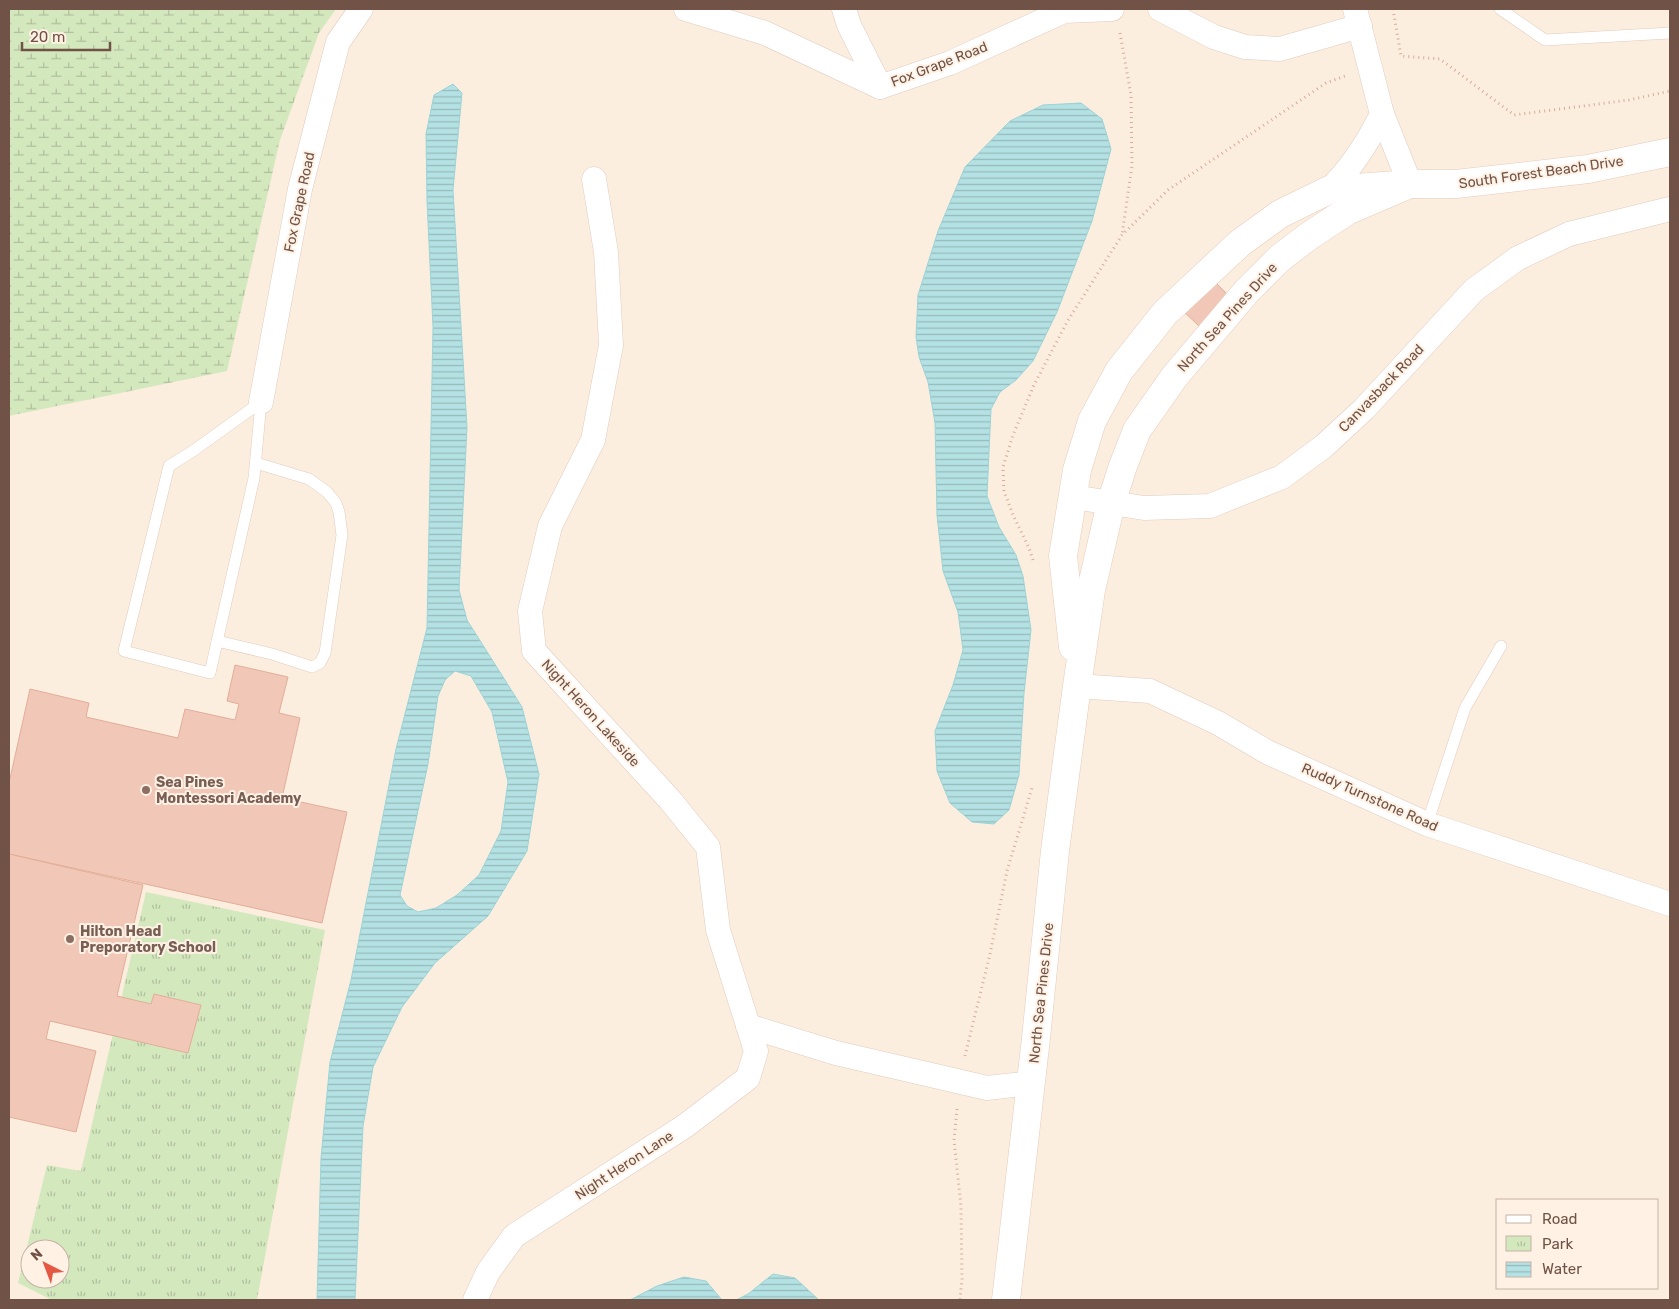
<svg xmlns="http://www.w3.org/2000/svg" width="1679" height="1309" viewBox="0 0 1679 1309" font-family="Rubik,sans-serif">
  <defs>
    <pattern id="wetland-marsh" width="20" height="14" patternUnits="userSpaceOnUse" patternTransform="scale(1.25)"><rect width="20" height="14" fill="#d4e8be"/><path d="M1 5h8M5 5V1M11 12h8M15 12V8" fill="none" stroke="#b0bf9c"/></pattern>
    <pattern id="park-tufts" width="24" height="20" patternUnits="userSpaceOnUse" patternTransform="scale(1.25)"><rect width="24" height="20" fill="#d4e8be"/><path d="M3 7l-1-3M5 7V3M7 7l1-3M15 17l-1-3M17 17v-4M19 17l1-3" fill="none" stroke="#b0bf9c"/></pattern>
    <pattern id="water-rules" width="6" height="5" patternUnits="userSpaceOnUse" patternTransform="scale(1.25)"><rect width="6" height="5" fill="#b4e2e4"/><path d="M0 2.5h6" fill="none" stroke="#97babb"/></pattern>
  </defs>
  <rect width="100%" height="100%" fill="#fceedf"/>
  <!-- wetland -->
  <polygon fill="url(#wetland-marsh)" points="9,9 336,9 319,33 280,140 227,371 9,416"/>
  <!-- park -->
  <path fill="url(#park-tufts)" fill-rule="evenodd" d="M 146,892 L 325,930 L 257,1300 L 52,1300 L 18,1283 L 47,1165 L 81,1171 ZM 30,1249 L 60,1249 L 60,1279 L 30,1279 Z"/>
  <!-- water -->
  <g fill="url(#water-rules)" stroke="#9bd3d6" fill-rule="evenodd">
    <path d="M 453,84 L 462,93 L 453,190 L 467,427 L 459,590 L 467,620 L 522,707 L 539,774 L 527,851 L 488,916 L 435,963 L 402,1007 L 373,1067 L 363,1126 L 355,1300 L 317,1300 L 321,1158 L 330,1062 L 351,980 L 396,749 L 427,628 L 433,327 L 427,201 L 426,134 L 434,95 ZM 455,671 L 471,676 L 492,712 L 508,782 L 501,831 L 479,875 L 457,895 L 436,908 L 418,912 L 407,906 L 400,895 L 428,764 L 438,696 L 445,680 Z"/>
    <polygon points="1081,103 1102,119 1111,149 1092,221 1057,312 1033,361 1016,380 1000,392 991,409 987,496 999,527 1016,555 1023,576 1031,630 1024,693 1019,775 1009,810 994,824 972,822 950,803 937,771 935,731 953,685 963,650 958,612 943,571 937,515 935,423 928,382 919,357 916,337 918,295 938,231 965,167 1010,121 1043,105"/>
    <polygon points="773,1274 795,1278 819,1300 736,1300 748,1294"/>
    <polygon points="684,1277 706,1281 722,1300 630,1300 657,1286"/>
  </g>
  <!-- building -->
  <g fill="#f1c8b7" stroke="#e3ad98">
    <polygon points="1210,277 1229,296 1200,327 1180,308"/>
    <polygon points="235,665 288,677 279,713 300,718 282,798 347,812 322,923 9,854 9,783 30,689 89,703 86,717 178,738 185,709 235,720 239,704 227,701"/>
    <polygon points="9,854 143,885 117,996 151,1004 154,994 201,1005 188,1053 50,1021 46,1039 96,1051 76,1132 9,1117"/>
  </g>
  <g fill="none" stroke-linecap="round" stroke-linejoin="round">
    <defs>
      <g id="lane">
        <polyline points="1500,9 1545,40 1670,33"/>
        <polygon points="261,402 254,478 210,673 124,651 169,466 193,451"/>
        <polyline points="217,641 272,654 312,667 320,663 325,653 342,535 339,512 336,503 327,492 309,479 256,463"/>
        <polyline points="1427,824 1465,708 1501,646"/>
      </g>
      <g id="street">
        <polyline points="686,9 765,33 880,87 950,63 1064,11 1112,9"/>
        <polyline points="844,9 849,25 880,87"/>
        <polyline points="1160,9 1214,37 1245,47 1280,49 1360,26"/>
        <polyline points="1355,9 1382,114 1410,184"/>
        <path d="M 1329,190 C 1352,168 1368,142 1382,114"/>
        <polyline points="261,402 300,189 338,42 361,9"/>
        <polyline points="1073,497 1144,508 1210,506 1282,477 1324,446 1364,409 1474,290 1518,258 1569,234 1670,209"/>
        <polyline points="1077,686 1150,691 1218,723 1267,752 1427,824 1670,904"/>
        <polyline points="748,1026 836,1053 987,1088 1031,1083"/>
        <polyline points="475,1300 488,1272 514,1236 685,1126 748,1078 756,1051 718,930 708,847 670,800 534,651 530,611 550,526 593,440 611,345 606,252 594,179"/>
      </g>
      <g id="secondary">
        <polyline points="1073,647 1063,556 1077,470 1092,421 1119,371 1165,313 1240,243 1280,214 1329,190 1410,184 1456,184 1588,169 1670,152"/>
        <polyline points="1006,1300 1036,1038 1055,851 1077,686 1091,590 1111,503 1123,466 1137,430 1175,376 1247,291 1280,258 1309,236 1347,211 1410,184"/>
      </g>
    </defs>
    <!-- lane casing -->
    <use href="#lane" stroke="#e1cbbe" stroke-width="12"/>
    <!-- street casing -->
    <use href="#street" stroke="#e1cbbe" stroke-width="25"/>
    <!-- secondary casing -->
    <use href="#secondary" stroke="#e6cbbc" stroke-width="29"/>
    <!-- path -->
    <g stroke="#d5ab9b" stroke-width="3" stroke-dasharray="1 4" stroke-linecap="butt">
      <polyline points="1393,9 1401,56 1440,59 1514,115 1629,100 1670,91"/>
      <polyline points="1120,33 1131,95 1132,166 1122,235"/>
      <polyline points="1033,560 1029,548 1013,515 1004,491 1003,467 1013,435 1034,385 1067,322 1122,235 1168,190 1326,83 1345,76"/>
      <polyline points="965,1056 990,954 1007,871 1032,788"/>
      <polyline points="957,1109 954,1140 961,1206 962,1279 960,1300"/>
    </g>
    <!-- lane -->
    <use href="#lane" stroke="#fff" stroke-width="11"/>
    <!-- street -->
    <use href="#street" stroke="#fff" stroke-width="24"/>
    <!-- secondary -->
    <use href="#secondary" stroke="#fff" stroke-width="28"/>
  </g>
  <!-- markers -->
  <g fill="#8d6e63" stroke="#fff2e5" stroke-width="2">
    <circle cx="146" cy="790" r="5"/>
    <circle cx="70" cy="939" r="5"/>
  </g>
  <g text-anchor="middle" stroke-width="4" stroke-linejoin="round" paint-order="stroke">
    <!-- street labels -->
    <g font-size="14" fill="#715247" stroke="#fff2e5">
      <text transform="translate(939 64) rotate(-21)" y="5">Fox Grape Road</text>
      <text transform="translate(1541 172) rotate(-8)" y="5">South Forest Beach Drive</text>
      <text transform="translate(299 202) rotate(-78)" y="5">Fox Grape Road</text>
      <text transform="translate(1227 317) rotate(-48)" y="5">North Sea Pines Drive</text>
      <text transform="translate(1381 388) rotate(-46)" y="5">Canvasback Road</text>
      <text transform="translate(591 713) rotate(48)" y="5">Night Heron Lakeside</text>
      <text transform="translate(1370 797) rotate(24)" y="5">Ruddy Turnstone Road</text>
      <text transform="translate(1041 993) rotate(-84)" y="5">North Sea Pines Drive</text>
      <text transform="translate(624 1165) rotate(-33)" y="5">Night Heron Lane</text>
    </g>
    <!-- education labels -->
    <g font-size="14" font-weight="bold" fill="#785e54" stroke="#fff2e5" text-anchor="start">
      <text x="156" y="787">Sea Pines<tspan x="156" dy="16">Montessori Academy</tspan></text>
      <text x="80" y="936">Hilton Head<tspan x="80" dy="16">Preporatory School</tspan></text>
    </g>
  </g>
  <!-- border -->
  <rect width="1679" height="1309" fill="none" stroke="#715247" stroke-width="20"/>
  <!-- legend -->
  <rect x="1496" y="1199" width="162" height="90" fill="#fff2e5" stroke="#c6b2a6"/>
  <rect x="1506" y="1215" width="25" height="8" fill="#ffffff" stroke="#c6b2a6"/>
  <text x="1542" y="1224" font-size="15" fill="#715247">Road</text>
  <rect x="1506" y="1236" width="25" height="15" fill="url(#park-tufts)" stroke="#c6b2a6"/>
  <text x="1542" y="1249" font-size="15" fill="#715247">Park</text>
  <rect x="1506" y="1262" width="25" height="15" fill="url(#water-rules)" stroke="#c6b2a6"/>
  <text x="1542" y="1274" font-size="15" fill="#715247">Water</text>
  <!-- north arrow -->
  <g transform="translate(45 1264) rotate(318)"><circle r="24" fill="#fff2e5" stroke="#c6b2a6"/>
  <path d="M0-4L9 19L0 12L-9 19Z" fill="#e55844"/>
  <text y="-8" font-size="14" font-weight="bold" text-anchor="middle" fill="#715247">N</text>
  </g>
  <!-- scale -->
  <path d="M22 42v8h88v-8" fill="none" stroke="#715247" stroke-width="2.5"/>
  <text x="30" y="42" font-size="15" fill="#715247" stroke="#fff2e5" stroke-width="4" paint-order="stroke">20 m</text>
</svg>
